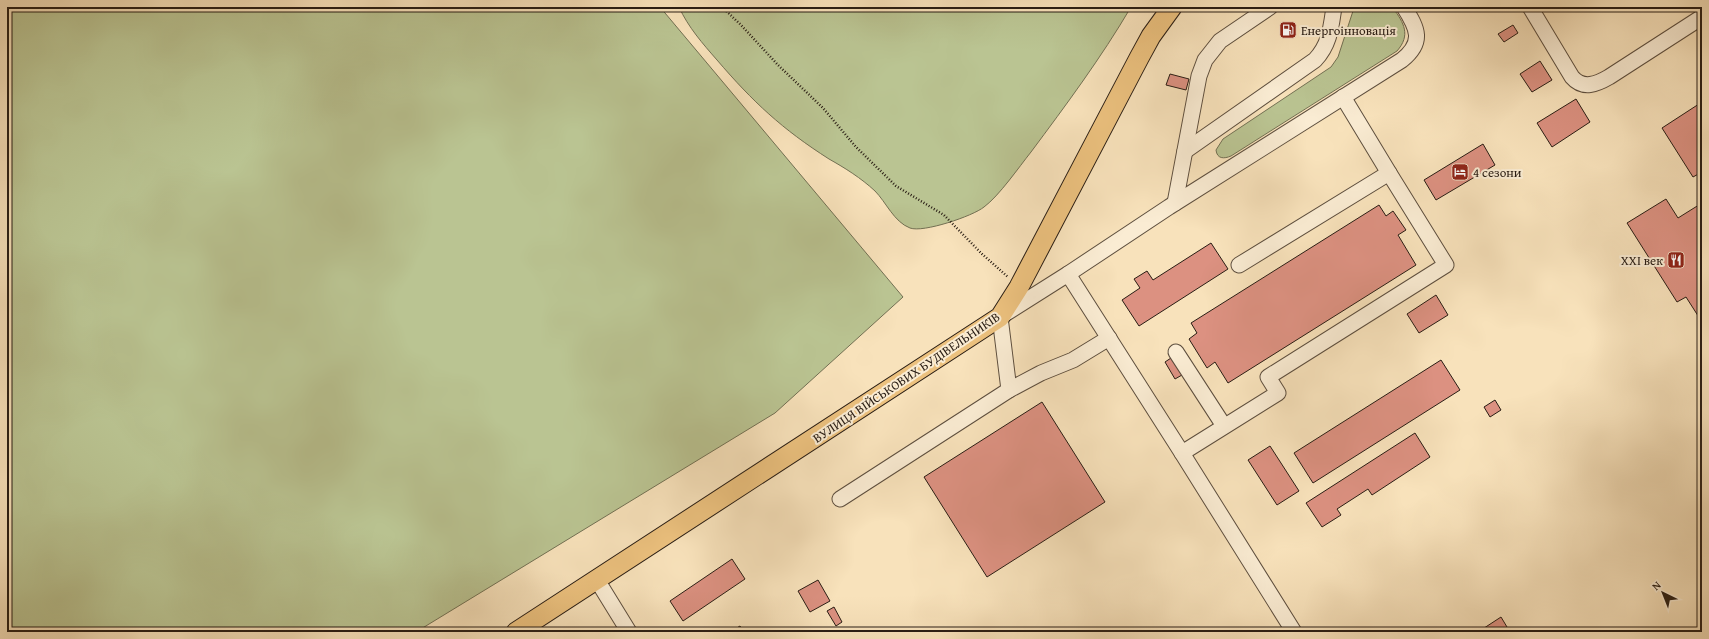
<svg xmlns="http://www.w3.org/2000/svg" width="1709" height="639" viewBox="0 0 1709 639" font-family="'Gentium Book Plus',serif">
  <rect width="100%" height="100%" fill="#f8e2bb"/>
  <filter id="stains"><feTurbulence type="fractalNoise" baseFrequency=".005" numOctaves="4"/><feColorMatrix values="0 0 0 0 .2 0 0 0 0 .09 0 0 0 0 .02 0 0 0 .5 -.17"/></filter>
  <radialGradient id="worn" r=".72"><stop offset=".6" stop-color="#630" stop-opacity="0"/><stop offset="1" stop-color="#630" stop-opacity=".3"/></radialGradient>
  <!-- green -->
  <g fill="#bac492" stroke="#727053">
    <polygon points="7,7 660,7 903,297 775,413 416,632 7,632"/>
    <path d="M 679,7 L 1131,7 C 1101,58 1066,105 1031,152 C 1019,167 999,196 984,207 C 973,216 923,233 910,228 C 894,222 886,202 875,191 C 861,178 845,168 829,159 C 782,129 753,102 717,60 C 703,44 688,27 679,7 Z"/>
    <path d="M 1357,7 L 1393,8 C 1404,23 1411,35 1397,51 L 1231,156 C 1224,159 1217,159 1216,150 L 1223,139 L 1331,67 L 1338,57 L 1353,11 Z"/>
  </g>
  <!-- building -->
  <g fill="#dc9181" stroke="#291d14">
    <polygon points="1513,25 1518,33 1504,42 1498,34"/>
    <polygon points="1540,61 1552,80 1532,92 1520,74"/>
    <polygon points="1170,74 1189,79 1186,90 1166,85"/>
    <polygon points="1576,99 1590,122 1552,147 1537,123"/>
    <polygon points="1702,102 1702,172 1693,177 1662,128"/>
    <polygon points="1483,144 1495,165 1436,200 1424,180"/>
    <polygon points="1666,199 1678,218 1702,203 1702,322 1686,297 1677,302 1627,223"/>
    <polygon points="1379,205 1386,216 1393,211 1406,230 1398,235 1416,265 1228,383 1215,362 1207,368 1189,339 1197,333 1191,323"/>
    <polygon points="1211,243 1228,269 1139,326 1122,300 1140,288 1134,279 1147,271 1153,280"/>
    <polygon points="1436,295 1448,315 1419,333 1407,314"/>
    <polygon points="1171,358 1182,375 1175,379 1165,362"/>
    <polygon points="1441,360 1460,390 1313,483 1294,453"/>
    <polygon points="1495,400 1501,410 1490,417 1484,407"/>
    <polygon points="1042,402 1105,502 987,577 924,477"/>
    <polygon points="1415,433 1430,457 1372,495 1368,489 1337,509 1341,515 1322,527 1306,503"/>
    <polygon points="1270,446 1299,491 1277,505 1248,460"/>
    <polygon points="732,559 745,579 683,621 670,601"/>
    <polygon points="818,580 830,601 810,612 798,591"/>
    <polygon points="834,607 842,622 836,626 827,611"/>
    <polygon points="1501,617 1510,632 1478,632"/>
    <polygon points="740,626 744,632 730,632"/>
  </g>
  <g fill="none" stroke-linecap="round" stroke-linejoin="round">
    <defs>
      <g id="minor">
        <path d="M 1530,7 L 1572,77 C 1583,90 1597,84 1609,77 L 1702,17"/>
        <path d="M 1185,151 L 1315,60 C 1330,44 1331,27 1334,7"/>
        <polyline points="1175,203 1199,76 1205,60 1220,41 1270,7"/>
        <polyline points="1239,265 1389,173 1343,97"/>
        <path d="M 1068,274 L 1169,207 L 1402,60 C 1424,42 1418,29 1404,7"/>
        <polyline points="1176,352 1224,426"/>
        <polyline points="1009,390 1041,373 1073,360 1109,338"/>
        <polyline points="1182,453 1278,393 1268,377 1446,265 1389,173"/>
        <polyline points="840,499 1009,390 1000,317 1068,274 1182,453 1294,632"/>
        <polyline points="597,580 629,632"/>
      </g>
      <polyline id="major" points="516,632 1000,317 1019,287 1139,58 1151,36 1172,7"/>
    </defs>
    <!-- minor casing -->
    <use href="#minor" stroke="#5d4e3e" stroke-width="17"/>
    <!-- major casing -->
    <use href="#major" stroke="#291d14" stroke-width="21"/>
    <!-- path -->
    <polyline stroke="#291d14" stroke-width="2.5" stroke-dasharray="1 2" stroke-linecap="butt" points="722,7 741,25 778,65 823,108 856,147 896,186 944,215 982,254 1008,277"/>
    <!-- minor -->
    <use href="#minor" stroke="#faecd3" stroke-width="15"/>
    <!-- major -->
    <use href="#major" stroke="#ecc17e" stroke-width="19"/>
  </g>
  <!-- icons -->
  <defs>
    <symbol id="fuel-square" viewBox="-11 -11 22 22"><rect x="-9" y="-9" width="18" height="18" rx="4" fill="#8f2418" stroke="#faecd3"/><path d="M-5.5-6h7V0h2V4h1.3V-2.5L3-4.5l.8-.8L6-3V5H2.5V1h-1V6h-7ZM-4.2-4.7v3.2H.2V-4.7Z" fill="#fff"/></symbol>
    <symbol id="hotel-square" viewBox="-11 -11 22 22"><rect x="-9" y="-9" width="18" height="18" rx="4" fill="#8f2418" stroke="#faecd3"/><path d="M-6-4.5h1.5V1H6V5H4.5V3h-9V5H-6ZM-4 0a1.8 1.8 0 1 1 3.6 0ZM.5 0V-2.5h3Q6-2.5 6 0Z" fill="#fff"/></symbol>
    <symbol id="restaurant-square" viewBox="-11 -11 22 22"><rect x="-9" y="-9" width="18" height="18" rx="4" fill="#8f2418" stroke="#faecd3"/><path d="M-5-6h1v4h1v-4h1v4h1v-4h1v5L-1.5 .5V6h-2V.5L-5-1ZM5-6V6H3V1.5H1.5Q1.5-4 5-6Z" fill="#fff"/></symbol>
  </defs>
  <g fill-rule="evenodd">
    <use href="#fuel-square" x="1278" y="20" width="20" height="20"/>
    <use href="#hotel-square" x="1450" y="162" width="20" height="20"/>
    <use href="#restaurant-square" x="1666" y="250" width="20" height="20"/>
  </g>
  <g text-anchor="middle" stroke-width="4" stroke-linejoin="round" paint-order="stroke">
    <!-- poi labels -->
    <g font-size="13" fill="#291d14" stroke="#faecd3" text-anchor="start">
      <text x="1301" y="35">Енергоінновація</text>
      <text x="1473" y="177">4 сезони</text>
      <text x="1663" y="265" text-anchor="end">XXI век</text>
    </g>
    <!-- street labels -->
    <g font-size="13" fill="#291d14" stroke="#faecd3">
      <text transform="translate(906 377) rotate(-34)" y="5">ВУЛИЦЯ ВІЙСЬКОВИХ БУДІВЕЛЬНИКІВ</text>
    </g>
  </g>
  <!-- margin -->
  <rect width="1709" height="639" fill="none" stroke="#f8e2bb" stroke-width="24"/>
  <rect x="8" y="8" width="1693" height="623" fill="none" stroke="#291d14" stroke-width="2"/>
  <rect x="12" y="12" width="1685" height="615" fill="none" stroke="#291d14"/>
  <!-- north arrow -->
  <g transform="translate(1663 593) rotate(317)" stroke="#faecd3" stroke-width="3" paint-order="stroke">
  <path d="M0-3L7 15L0 10L-7 15Z" fill="#291d14"/>
  <text y="-6" font-size="11" font-weight="bold" text-anchor="middle" fill="#291d14">N</text>
  </g>
  <rect width="100%" height="100%" filter="url(#stains)"/>
  <rect width="100%" height="100%" fill="url(#worn)"/>
</svg>
